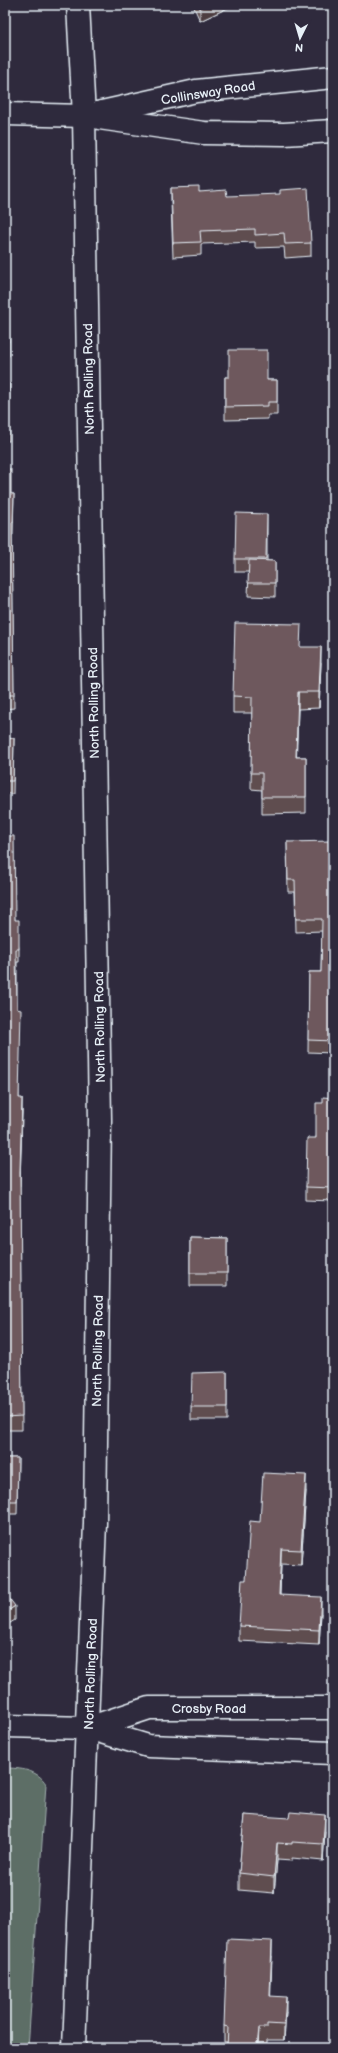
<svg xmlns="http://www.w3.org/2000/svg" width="338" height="2053" viewBox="0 0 338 2053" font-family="'Balsamiq Sans',sans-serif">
  <rect width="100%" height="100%" fill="#2f2a3d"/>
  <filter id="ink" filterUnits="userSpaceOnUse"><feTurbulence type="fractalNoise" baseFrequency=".025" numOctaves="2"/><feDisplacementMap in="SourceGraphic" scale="8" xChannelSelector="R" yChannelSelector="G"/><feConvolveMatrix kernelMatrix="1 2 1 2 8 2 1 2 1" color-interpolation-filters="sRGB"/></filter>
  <g filter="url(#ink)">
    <!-- green -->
    <path fill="#5d6e66" stroke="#a2b0af" d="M 5,1768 C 20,1768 38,1770 46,1784 L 28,2048 L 5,2048 Z"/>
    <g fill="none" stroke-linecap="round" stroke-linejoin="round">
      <defs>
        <polyline id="street" points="5,114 84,116"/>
        <g id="secondary">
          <polyline points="84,116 196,91 333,77"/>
          <polyline points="99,118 204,133 284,134 333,131"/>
          <polyline points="5,1726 88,1728 148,1746 333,1753"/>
          <polyline points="88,1728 149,1708 333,1708"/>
        </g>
        <polyline id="primary" points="74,2048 95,1523 100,1120 84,116 78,5"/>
      </defs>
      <!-- street casing -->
      <use href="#street" stroke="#e8f1f8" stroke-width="25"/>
      <!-- secondary casing -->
      <use href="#secondary" stroke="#e8f1f8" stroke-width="25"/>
      <!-- primary casing -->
      <use href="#primary" stroke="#e8f1f8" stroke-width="25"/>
      <!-- street -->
      <use href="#street" stroke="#2f2a3d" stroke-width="22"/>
      <!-- secondary -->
      <use href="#secondary" stroke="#2f2a3d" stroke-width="22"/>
      <!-- primary -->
      <use href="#primary" stroke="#2f2a3d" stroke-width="22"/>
    </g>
    <!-- wall -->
    <g fill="#5f4d50" stroke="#e8f1f8">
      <polygon points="193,5 234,5 200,21"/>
      <polygon points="171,188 227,196 311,243 311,256 285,258 284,247 255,248 255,242 201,244 201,255 173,257 171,201"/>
      <polygon points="5,291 9,342 9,356 5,356"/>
      <polygon points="225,377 267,380 277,380 277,415 268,415 268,419 225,420"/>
      <rect x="5" y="384" width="4" height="57"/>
      <polygon points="5,469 11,494 14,494 13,535 12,535 14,708 5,709"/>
      <polygon points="267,514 267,561 275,561 275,597 248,596 249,572 235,572 235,559"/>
      <polygon points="301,647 321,663 319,708 298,709 296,757 306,757 306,813 262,814 262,790 251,789 252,713 233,713 233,696"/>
      <polygon points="14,738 13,794 5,794 5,739"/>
      <polygon points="5,836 15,920 19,949 19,962 17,962 17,1009 19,1098 22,1111 20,1184 22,1430 5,1430"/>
      <polygon points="287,842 333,850 333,1053 308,1052 309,972 321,972 322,931 296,932 295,892 288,892"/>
      <polygon points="333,1098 333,1201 306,1200 306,1187 323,1103"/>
      <polygon points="190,1237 227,1238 227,1286 190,1286"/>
      <polygon points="227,1372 227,1420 191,1420 191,1407"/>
      <polygon points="5,1458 18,1458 17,1514 5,1514"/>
      <polygon points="306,1491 301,1565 281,1564 280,1595 321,1613 319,1645 239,1641 239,1626 246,1580 260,1522"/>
      <polygon points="244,1815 325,1832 323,1861 292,1858 292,1861 277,1860 274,1893 239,1890 239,1873"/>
      <polygon points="272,1956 270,1996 286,2012 284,2040 267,2040 267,2043 259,2043 258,2048 227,2048 227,2042 224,2042 224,2026"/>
    </g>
    <!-- shaded-wall -->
    <g fill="#4d3e41" stroke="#e8f1f8">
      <polygon points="205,5 234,5 200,21 200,8"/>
      <polygon points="321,647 321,663 319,708 319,692"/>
      <polygon points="298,692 298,709 296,773 296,757"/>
      <polygon points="22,1098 22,1111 20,1186 20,1173"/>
      <polygon points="306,1475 306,1491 301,1565 301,1550"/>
      <polygon points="281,1549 281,1564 279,1610 279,1595"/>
      <polygon points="321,1597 321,1613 319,1645 319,1630"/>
      <polygon points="15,1606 15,1620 5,1626 5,1613"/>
      <polygon points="325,1815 325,1832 323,1861 323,1844"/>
      <polygon points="277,1843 277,1860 274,1893 274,1877"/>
      <polygon points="272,1941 272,1956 270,2012 270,1996"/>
      <polygon points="286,1997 286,2012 284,2040 284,2025"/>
      <polygon points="259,2028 258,2048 257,2048"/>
    </g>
    <!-- building -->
    <g fill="#6e595d" stroke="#e8f1f8">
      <polygon points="198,5 205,5 200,8"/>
      <polygon points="199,187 199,192 226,190 227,196 280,194 280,190 308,188 311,243 285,244 284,233 255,235 255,229 200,231 201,242 173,243 171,188"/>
      <polygon points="5,291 8,291 9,342 5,343"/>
      <polygon points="229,350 267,350 267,380 277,380 277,402 268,402 268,406 225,407 225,377 229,377"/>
      <rect x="5" y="384" width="4" height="44"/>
      <polygon points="5,469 11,469 11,494 14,494 13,522 12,522 14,695 5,695"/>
      <polygon points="236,513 267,514 266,559 235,559"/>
      <polygon points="249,560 275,561 275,583 248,583"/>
      <polygon points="235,623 301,624 300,647 321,647 319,692 298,692 296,757 306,757 306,797 262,797 262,773 251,773 252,697 233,696"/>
      <polygon points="14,738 13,781 5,781 5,739"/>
      <polygon points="5,836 14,836 15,920 19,920 19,949 16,949 17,1009 21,1010 19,1098 22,1098 20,1173 22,1416 5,1417"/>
      <polygon points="332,841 332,850 333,850 333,1041 308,1040 309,972 321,972 322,919 296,919 295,880 288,880 287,842"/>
      <polygon points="323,1097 333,1098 333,1188 306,1187 307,1138 316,1138 316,1103 323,1103"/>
      <polygon points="190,1237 227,1238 227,1273 190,1273"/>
      <polygon points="227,1372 227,1407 191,1407 192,1373"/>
      <polygon points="5,1458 18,1458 17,1501 5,1501"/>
      <polygon points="263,1473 306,1475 301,1550 281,1549 279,1595 321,1597 319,1630 239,1626 242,1580 246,1580 250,1521 260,1522"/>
      <polygon points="5,1593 15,1606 5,1613"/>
      <polygon points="290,1812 325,1815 323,1844 292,1842 292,1844 277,1843 274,1877 239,1873 244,1815 289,1818"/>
      <polygon points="227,1939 272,1941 270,1996 286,1997 284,2025 267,2024 267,2028 259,2028 257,2048 227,2048 228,2027 224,2026"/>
    </g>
  </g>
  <g text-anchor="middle" stroke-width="4" stroke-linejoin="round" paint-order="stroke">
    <!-- street labels -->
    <g font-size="13" fill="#e8f1f8" stroke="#2f2a3d">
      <text transform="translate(208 92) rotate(-9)" y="5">Collinsway Road</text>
      <text transform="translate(88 379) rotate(-91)" y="5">North Rolling Road</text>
      <text transform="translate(93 703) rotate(-91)" y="5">North Rolling Road</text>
      <text transform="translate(99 1027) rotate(-91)" y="5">North Rolling Road</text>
      <text transform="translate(97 1351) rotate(-89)" y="5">North Rolling Road</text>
      <text transform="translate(90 1674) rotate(-88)" y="5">North Rolling Road</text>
      <text x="209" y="1713">Crosby Road</text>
    </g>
  </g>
  <!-- margin -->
  <rect width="338" height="2053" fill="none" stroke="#2f2a3d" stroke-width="20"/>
  <rect x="10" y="10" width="318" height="2033" fill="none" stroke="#e8f1f8" stroke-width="1.5" filter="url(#ink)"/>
  <!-- north arrow -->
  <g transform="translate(300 38) rotate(185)" stroke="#2f2a3d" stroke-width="3" paint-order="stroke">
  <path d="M0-3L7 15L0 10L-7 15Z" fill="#e8f1f8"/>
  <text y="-6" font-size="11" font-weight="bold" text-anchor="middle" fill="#e8f1f8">N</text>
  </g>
</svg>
